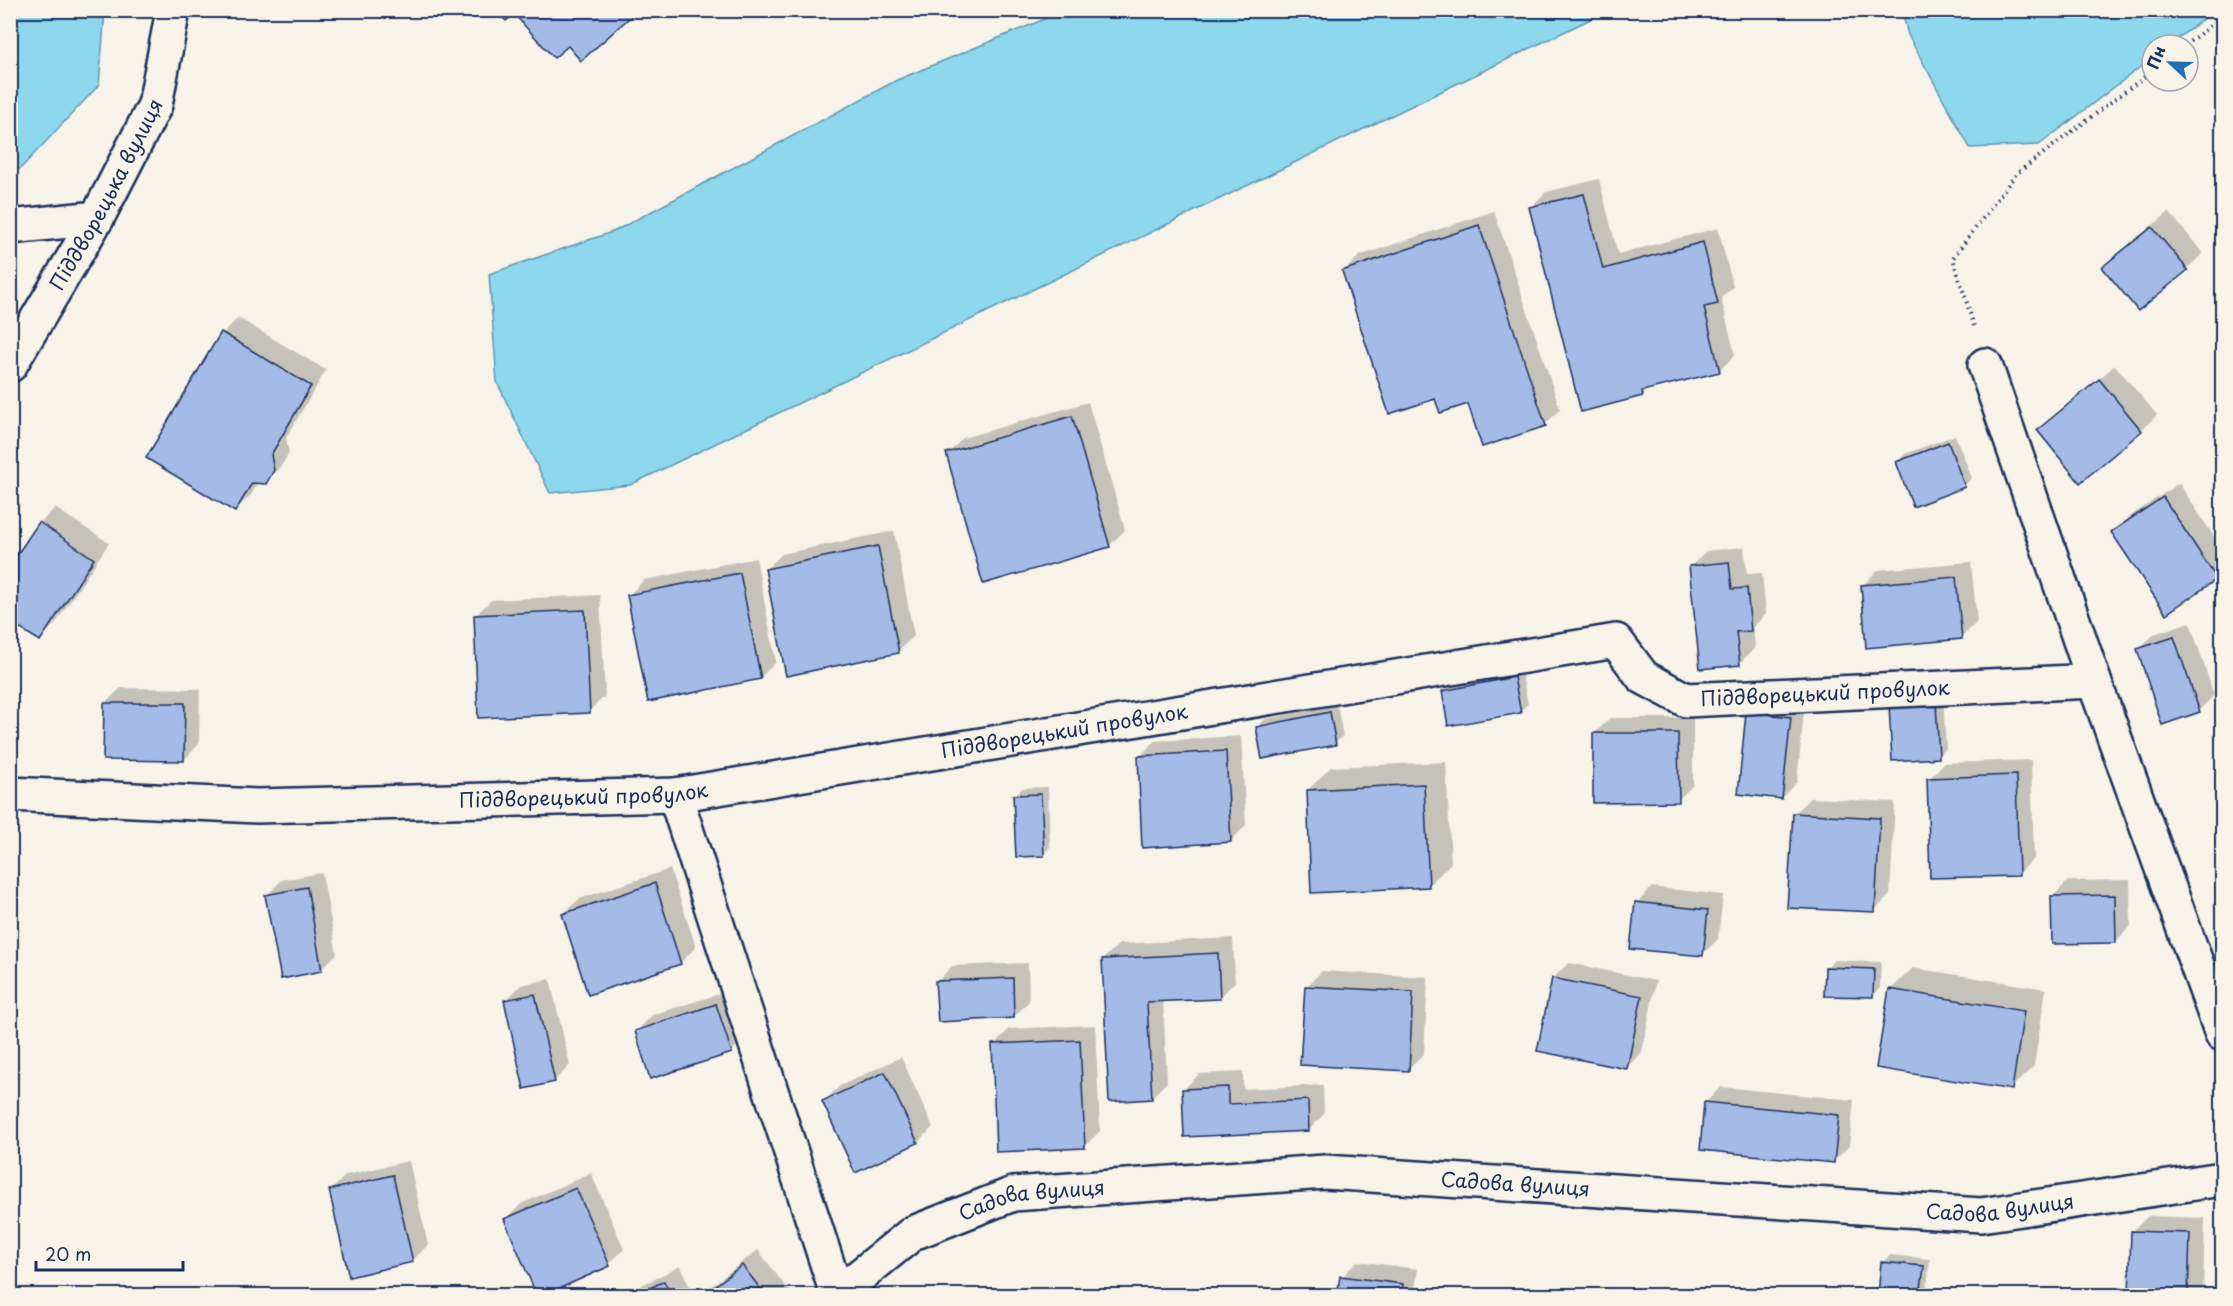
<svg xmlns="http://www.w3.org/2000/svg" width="2233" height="1306" viewBox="0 0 2233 1306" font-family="'Playpen Sans',sans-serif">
  <rect width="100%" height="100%" fill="#f7f3e8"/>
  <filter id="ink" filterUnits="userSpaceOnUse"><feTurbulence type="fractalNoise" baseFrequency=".0167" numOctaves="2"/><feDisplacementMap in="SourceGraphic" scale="12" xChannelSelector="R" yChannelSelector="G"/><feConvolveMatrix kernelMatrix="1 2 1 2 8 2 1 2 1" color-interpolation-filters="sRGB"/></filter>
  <g filter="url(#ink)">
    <!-- water -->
    <g fill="#8dd8ed" stroke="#5f94b4" stroke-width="1.5">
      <polygon points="10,11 105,11 99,85 20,169 11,167"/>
      <polygon points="1064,11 1607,11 630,485 550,493 497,382 489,274 615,231 897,80"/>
      <polygon points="1902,11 1902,10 2214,11 2169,45 2152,45 2152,58 2039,145 1970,148 1908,35"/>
    </g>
    <!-- shadow -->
    <g fill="#0003">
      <polygon points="1599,179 1618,254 1718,228 1733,287 1721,298 1735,355 1720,370 1649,388 1643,395 1530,208 1546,192"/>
      <polygon points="1494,211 1560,409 1545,425 1469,402 1436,397 1344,271 1359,256"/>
      <polygon points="2169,212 2203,253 2187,269 2138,308 2104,267 2120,252"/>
      <polygon points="238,318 326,370 286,438 289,453 281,466 265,482 258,482 251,495 235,510 223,333"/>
      <polygon points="2115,365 2157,415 2141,430 2039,431"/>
      <polygon points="1088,402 1125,530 1109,546 948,454 963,438"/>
      <polygon points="1955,435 1972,478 1964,486 1897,462 1905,454"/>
      <polygon points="2179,483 2222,549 2222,572 2216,578 2113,533 2129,517"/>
      <polygon points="55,508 109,543 55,624 40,639 40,523"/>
      <polygon points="894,531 914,636 898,651 766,569 782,554"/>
      <polygon points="1744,547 1747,574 1762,573 1766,614 1753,627 1755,648 1739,664 1690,567 1706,551"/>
      <polygon points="756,558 776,662 760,678 628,596 644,580"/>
      <polygon points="1971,562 1977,622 1961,638 1862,586 1878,570"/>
      <polygon points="600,595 605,696 589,711 475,616 491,600"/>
      <polygon points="2190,622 2214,695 2199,711 2138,650 2154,634"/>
      <polygon points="1521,671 1528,704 1520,711 1444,692 1451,684"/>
      <polygon points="121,688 200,689 199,744 184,760 105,703"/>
      <polygon points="1943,695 1946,749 1938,757 1899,698"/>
      <polygon points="1805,702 1797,782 1782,797 1748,713"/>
      <polygon points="1337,705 1343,736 1335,743 1258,727 1265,719"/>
      <polygon points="1610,718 1693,718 1693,785 1678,800 1594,734"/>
      <polygon points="1241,736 1246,825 1231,841 1139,757 1155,741"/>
      <polygon points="2031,760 2034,859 2018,874 1929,779 1944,763"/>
      <polygon points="1446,762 1451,863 1428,886 1308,790 1331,767"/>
      <polygon points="1048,787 1050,847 1043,854 1015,796 1022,788"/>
      <polygon points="1810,798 1895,802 1890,895 1874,911 1794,813"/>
      <polygon points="670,869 696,947 680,963 563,914 579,899"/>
      <polygon points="322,873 337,954 321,969 266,896 282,880"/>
      <polygon points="2130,880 2131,926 2116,941 2053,896 2068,881"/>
      <polygon points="1652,887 1723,895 1718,939 1702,955 1637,903"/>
      <polygon points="1233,938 1235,982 1220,997 1163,1000 1167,1082 1151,1098 1103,959 1119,944"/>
      <polygon points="1834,960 1881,962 1880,988 1872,996 1826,968"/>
      <polygon points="1028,963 1029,1001 1014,1017 937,982 952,966"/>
      <polygon points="1569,963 1656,981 1642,1052 1627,1067 1553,978"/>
      <polygon points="1913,968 2046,989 2034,1066 2011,1088 1890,990"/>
      <polygon points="1322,971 1428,977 1424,1054 1408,1069 1306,987"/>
      <polygon points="550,979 570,1065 554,1081 505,1001 521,985"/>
      <polygon points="732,990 747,1036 731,1052 637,1031 652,1015"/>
      <polygon points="1095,1025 1100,1131 1084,1147 994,1045 1009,1029"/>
      <polygon points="901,1057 933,1127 918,1142 824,1101 840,1086"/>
      <polygon points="1243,1072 1243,1089 1323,1085 1324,1114 1309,1130 1185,1135 1184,1089 1199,1074"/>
      <polygon points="1721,1087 1854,1100 1849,1146 1834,1161 1706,1102"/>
      <polygon points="409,1161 428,1245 412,1261 330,1191 346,1175"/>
      <polygon points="591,1173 624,1249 609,1264 506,1220 521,1204"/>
      <polygon points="2148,1216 2205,1218 2203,1294 2216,1296 2130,1296 2132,1232"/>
      <polygon points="758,1250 793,1296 702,1296 709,1288"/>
      <polygon points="1890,1255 1930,1259 1926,1296 1879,1296 1883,1262"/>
      <polygon points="1357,1261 1418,1269 1414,1296 1339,1296 1342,1277"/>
      <polygon points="680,1266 694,1296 629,1296 638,1287"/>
    </g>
    <!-- building -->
    <g fill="#a4bbe8" stroke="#1b2f5e" stroke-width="1.5">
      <polygon points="496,10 638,10 581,61 568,46 554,58 514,14 506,21"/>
      <polygon points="1584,194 1603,269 1703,242 1718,304 1704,307 1720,372 1642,391 1643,396 1581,412 1529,207"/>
      <polygon points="1479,225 1546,426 1482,447 1468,404 1440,413 1435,399 1389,414 1342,271"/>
      <polygon points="2152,227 2188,270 2138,311 2102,267"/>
      <polygon points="221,332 311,386 271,455 274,470 266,484 252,483 235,512 146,458"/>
      <polygon points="2099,379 2142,431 2080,483 2037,430"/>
      <polygon points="1072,416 1110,547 983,584 946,453"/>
      <polygon points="1948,442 1965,487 1913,507 1896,462"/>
      <polygon points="2163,497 2217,579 2166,614 2111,532"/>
      <polygon points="39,522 94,559 40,641 10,622 10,565"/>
      <polygon points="878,546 899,653 786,676 765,569"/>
      <polygon points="1729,562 1732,589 1747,588 1751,631 1736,632 1740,665 1700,669 1689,566"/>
      <polygon points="740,573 761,679 648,702 627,595"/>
      <polygon points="1956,577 1962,639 1866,648 1861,585"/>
      <polygon points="585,610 590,713 478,718 474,615"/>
      <polygon points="2174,637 2200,712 2162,725 2137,649"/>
      <polygon points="1514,677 1521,713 1448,726 1442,691"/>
      <polygon points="1936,702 1939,758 1892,761 1889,705"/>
      <polygon points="104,703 185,703 184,761 103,760"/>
      <polygon points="1330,712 1336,745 1262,759 1256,727"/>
      <polygon points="1746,712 1791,717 1782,799 1738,794"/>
      <polygon points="1593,733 1678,733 1679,802 1593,803"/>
      <polygon points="1226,751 1231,842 1142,848 1138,756"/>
      <polygon points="2016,775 2019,876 1930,878 1927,778"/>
      <polygon points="1424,784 1429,887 1311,893 1307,790"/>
      <polygon points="1041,794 1044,856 1016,857 1013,795"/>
      <polygon points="1793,813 1880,818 1875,912 1787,908"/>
      <polygon points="655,883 681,964 588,995 562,914"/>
      <polygon points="307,887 322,971 281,979 265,895"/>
      <polygon points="2115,895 2116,943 2052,944 2051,896"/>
      <polygon points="1635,902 1708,910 1703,956 1630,949"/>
      <polygon points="1218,953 1220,999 1147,1002 1152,1099 1109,1102 1102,959"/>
      <polygon points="1825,967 1874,969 1873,997 1824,996"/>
      <polygon points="1013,978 1014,1018 938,1022 935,981"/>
      <polygon points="1552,978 1642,996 1627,1069 1537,1051"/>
      <polygon points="1305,986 1413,992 1409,1071 1300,1065"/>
      <polygon points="1889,989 2024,1011 2012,1090 1876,1068"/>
      <polygon points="535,994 555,1082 524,1089 504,1000"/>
      <polygon points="716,1004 732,1053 650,1079 635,1031"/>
      <polygon points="1080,1040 1085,1148 996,1152 992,1044"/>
      <polygon points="885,1072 918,1143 855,1173 822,1101"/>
      <polygon points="1228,1087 1228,1104 1308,1100 1309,1131 1184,1137 1182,1089"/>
      <polygon points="1704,1102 1839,1115 1834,1163 1700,1150"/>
      <polygon points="393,1175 413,1262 349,1277 329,1190"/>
      <polygon points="576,1188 610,1266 542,1296 537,1296 504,1219"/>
      <polygon points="2131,1231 2190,1233 2188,1296 2129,1296"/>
      <polygon points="1881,1262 1924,1266 1920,1296 1878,1296"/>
      <polygon points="742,1265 766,1296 702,1296"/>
      <polygon points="1340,1276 1403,1284 1402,1296 1337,1296"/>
      <polygon points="664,1281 671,1296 634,1296"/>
    </g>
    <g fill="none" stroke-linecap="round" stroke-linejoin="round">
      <defs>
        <g id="minor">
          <polyline points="10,227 97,218"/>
          <path id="s1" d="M 10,365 L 97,218 L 155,105 L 173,10"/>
          <polyline points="1985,365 2094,681 2222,1034"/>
          <path id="s2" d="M 10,794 L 257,806 L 675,795 L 1616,641 L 1643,677 L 1686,700 L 2094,681"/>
          <polyline points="675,795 837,1294"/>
          <path id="s3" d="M 835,1296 L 913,1233 L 1013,1194 L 1325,1172 L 1981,1215 L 2222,1179"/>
        </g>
      </defs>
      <!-- minor casing -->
      <use href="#minor" stroke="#1b2f5e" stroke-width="38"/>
      <!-- path -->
      <g stroke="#1b2f5e" stroke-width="4" stroke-dasharray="1.5 4.5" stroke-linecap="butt">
        <polyline points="2185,45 2222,17"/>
        <polyline points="1974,326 1953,258 2016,174 2152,71"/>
      </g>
      <!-- minor -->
      <use href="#minor" stroke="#f7f3e8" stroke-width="33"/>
    </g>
  </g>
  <g text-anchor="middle" stroke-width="4.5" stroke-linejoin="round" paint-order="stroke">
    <!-- street labels -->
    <g font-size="20" fill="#1b2f5e" stroke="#f7f3e8">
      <text dy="7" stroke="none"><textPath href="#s1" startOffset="196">Піддворецька вулиця</textPath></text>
      <text dy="7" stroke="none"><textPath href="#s2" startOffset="1852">Піддворецький провулок</textPath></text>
      <text dy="7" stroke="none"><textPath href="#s2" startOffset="1060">Піддворецький провулок</textPath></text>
      <text dy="7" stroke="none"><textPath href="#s2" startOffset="574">Піддворецький провулок</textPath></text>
      <text dy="7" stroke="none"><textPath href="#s3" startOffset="711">Садова вулиця</textPath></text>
      <text dy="7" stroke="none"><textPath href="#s3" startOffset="225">Садова вулиця</textPath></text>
      <text dy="7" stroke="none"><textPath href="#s3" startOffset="1197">Садова вулиця</textPath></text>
    </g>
  </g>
  <!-- margin -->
  <rect width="2233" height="1306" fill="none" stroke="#f7f3e8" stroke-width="36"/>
  <rect x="18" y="18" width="2197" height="1270" fill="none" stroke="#1b2f5e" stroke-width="2" filter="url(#ink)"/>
  <!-- north arrow -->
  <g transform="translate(2170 63) rotate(292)"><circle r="28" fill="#f7f3e8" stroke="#9fa5b1" stroke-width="1.5"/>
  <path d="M0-4.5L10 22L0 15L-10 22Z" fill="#1f6fb2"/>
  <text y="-9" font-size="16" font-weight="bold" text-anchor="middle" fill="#1b2f5e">Пн</text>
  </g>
  <!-- scale -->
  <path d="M36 1261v9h147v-9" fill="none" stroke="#1b2f5e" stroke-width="3"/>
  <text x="45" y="1261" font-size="18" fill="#1b2f5e" stroke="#f7f3e8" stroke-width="4.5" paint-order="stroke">20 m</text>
</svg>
